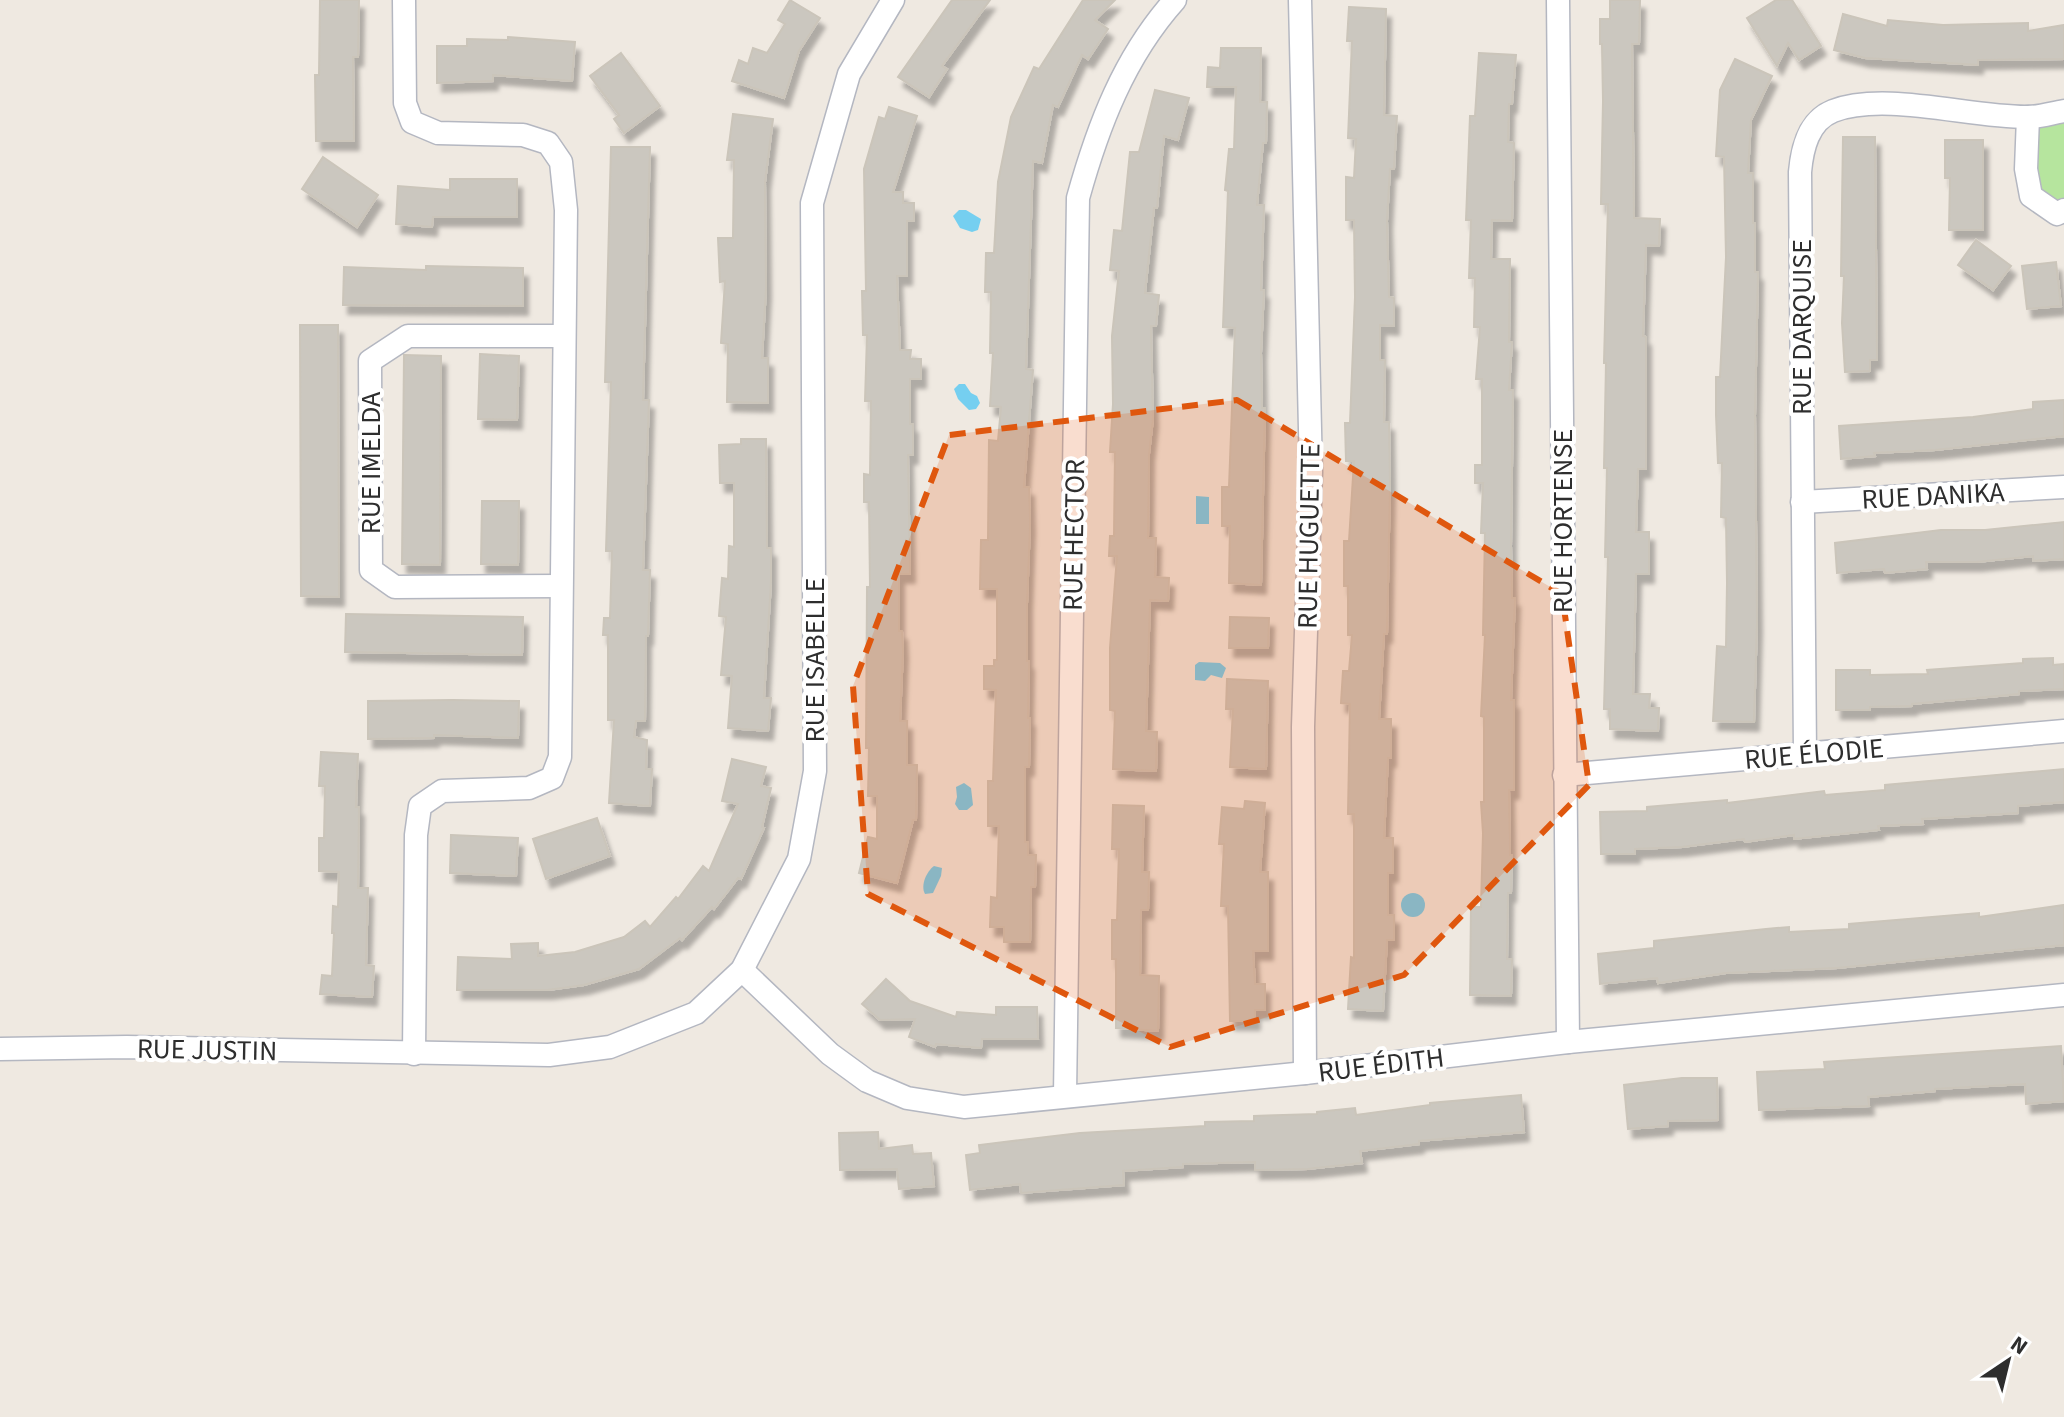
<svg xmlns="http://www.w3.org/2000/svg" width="2064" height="1417" viewBox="0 0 2064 1417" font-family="'Source Sans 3',sans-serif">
  <defs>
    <filter id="shadow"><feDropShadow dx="5" dy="9" stdDeviation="2" flood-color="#0004"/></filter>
  </defs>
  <rect width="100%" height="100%" fill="#efe9e1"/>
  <!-- green -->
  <polygon fill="#b6e59e" points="2064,111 2064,210 2031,196 2028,117"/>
  <!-- water -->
  <g fill="#75cff0">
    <polygon points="959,210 966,210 981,219 978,230 972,232 960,228 953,216"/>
    <polygon points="959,384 965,384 971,393 977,396 980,403 976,409 969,410 958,399 954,389"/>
    <polygon points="1196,496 1209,497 1209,524 1196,524"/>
    <polygon points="1199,662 1220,663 1226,668 1222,678 1211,675 1205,681 1195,680 1195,665"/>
    <polygon points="964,783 971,788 973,805 967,810 959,810 955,804 957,797 956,787"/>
    <path d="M 934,866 L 942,868 L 941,876 L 933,893 L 925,894 C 920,885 927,871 934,866 Z"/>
    <circle cx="1413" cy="905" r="12"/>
  </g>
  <!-- building -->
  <g fill="#cbc7bf" stroke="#cbc5ba" stroke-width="2" filter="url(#shadow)">
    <polygon points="320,0 359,0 358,57 353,57 354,141 316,141 315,75 319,75"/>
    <polygon points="790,0 820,18 799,51 784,98 732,81 739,60 748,64 753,48 767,53 785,24 778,20"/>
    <polygon points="952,0 990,0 942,66 947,69 929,97 898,77"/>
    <polygon points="1083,0 1115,0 1095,20 1108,29 1088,59 1082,55 1058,107 1053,105 1042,163 1033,161 1026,369 1033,370 1024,487 1029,487 1030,524 1027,604 1027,661 1029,661 1028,718 1030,718 1029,767 1025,767 1025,842 1028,842 1028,855 1036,855 1035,887 1031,887 1030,942 1004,942 1004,927 990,927 991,897 997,898 999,826 988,826 988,781 993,781 996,690 984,689 984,666 994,666 994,660 997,660 997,589 980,589 981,540 988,540 989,440 998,441 1001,407 990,406 993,353 990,353 991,292 985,292 986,253 994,253 998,182 1011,117 1034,67 1039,69"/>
    <polygon points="1610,0 1640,0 1639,44 1632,44 1634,218 1660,219 1659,246 1646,245 1643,336 1646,337 1646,469 1638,469 1636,532 1649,532 1649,574 1636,574 1633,694 1650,694 1649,708 1659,708 1658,731 1610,729 1610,709 1604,709 1608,557 1605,557 1607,468 1604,468 1606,363 1604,363 1608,204 1601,204 1603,101 1602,44 1600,44 1600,19 1610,19"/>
    <polygon points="1776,0 1792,0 1821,46 1799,60 1788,43 1777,66 1747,18"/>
    <polygon points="1349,7 1386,9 1384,115 1397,116 1394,169 1390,169 1387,221 1389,297 1394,298 1394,326 1380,325 1380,360 1385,360 1384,422 1389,422 1390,483 1387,634 1384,634 1379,719 1391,719 1391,758 1388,758 1384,838 1393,838 1393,873 1388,873 1388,915 1394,915 1394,940 1387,940 1383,1011 1348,1009 1351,957 1354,958 1354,814 1348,814 1350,704 1341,703 1343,671 1349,671 1352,635 1348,635 1348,586 1344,586 1344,541 1349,541 1354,461 1346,461 1345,423 1350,423 1355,297 1354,220 1346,220 1346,177 1354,178 1356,139 1348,138 1352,41 1347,41"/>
    <polygon points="1843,14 1887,26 1888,20 1943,25 2028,23 2028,31 2064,25 2064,59 1978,60 1978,65 1865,58 1834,50"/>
    <polygon points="508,37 575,42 572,81 493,75 493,81 437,83 437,46 467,46 467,39 508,40"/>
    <polygon points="1221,48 1261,48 1260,102 1267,102 1266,143 1263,143 1257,205 1264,205 1261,290 1264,290 1261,353 1262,408 1265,408 1261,585 1229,583 1230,526 1222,526 1222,487 1229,487 1235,328 1223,327 1228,191 1225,190 1229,149 1234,149 1236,87 1207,87 1208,67 1220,68"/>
    <polygon points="621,53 660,106 624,133 614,119 619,115 590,76"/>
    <polygon points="1479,53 1516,55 1512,104 1509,104 1508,142 1514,143 1512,221 1492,220 1491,259 1510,259 1509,342 1512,342 1509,390 1513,390 1511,546 1512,598 1515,598 1511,700 1514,700 1514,790 1509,790 1510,855 1512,855 1511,893 1508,893 1507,959 1512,959 1511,996 1470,995 1471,907 1481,907 1483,833 1481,802 1484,802 1484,717 1481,716 1485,635 1483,635 1485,533 1481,533 1483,483 1475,483 1475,465 1482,465 1482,379 1476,379 1480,327 1474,327 1475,278 1469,278 1471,220 1466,220 1470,116 1475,116"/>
    <polygon points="1735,59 1772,76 1751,120 1748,173 1753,173 1753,223 1755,223 1755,272 1758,272 1755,416 1757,624 1754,722 1713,721 1717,646 1726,647 1727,583 1726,518 1721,517 1722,463 1718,463 1716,415 1716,377 1720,377 1726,257 1724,157 1716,156 1720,90"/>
    <polygon points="1155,90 1189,98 1178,140 1164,136 1157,208 1154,208 1145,293 1159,295 1156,326 1151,326 1153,419 1149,454 1148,538 1156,538 1155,577 1169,578 1168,601 1150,600 1146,731 1157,732 1156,771 1113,769 1115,711 1110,710 1110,648 1117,556 1109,556 1110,536 1114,536 1115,452 1110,452 1113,404 1112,336 1119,271 1110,270 1114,230 1122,231 1130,152 1139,152"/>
    <polygon points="889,107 917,116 893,192 903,192 903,203 914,203 914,221 907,221 907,276 897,276 900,350 911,350 910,359 921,359 921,379 910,379 910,424 913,424 913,455 908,455 910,574 899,574 899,631 902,631 903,650 900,721 907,721 907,765 917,765 916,820 913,820 897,883 859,873 868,837 877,839 877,796 868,796 869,748 866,748 867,587 870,587 869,502 864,502 864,474 870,475 871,401 865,401 867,335 863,335 862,291 866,291 864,169 879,117 885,119"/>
    <polygon points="733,114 773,119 765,182 766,289 762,358 768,358 768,403 727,402 728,344 721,343 725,281 720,282 718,238 733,238 734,160 727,160"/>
    <polygon points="1843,137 1875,137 1877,360 1870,360 1870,371 1845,372 1842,323 1844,276 1841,276"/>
    <polygon points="1945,140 1983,140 1983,230 1949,230 1950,178 1945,178"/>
    <polygon points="611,147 650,147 643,400 649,400 643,570 650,570 648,636 646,636 645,721 636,721 634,737 647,740 646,769 652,769 650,806 609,803 614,720 608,720 608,635 603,635 604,618 610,618 612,551 606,551 611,382 605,382"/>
    <polygon points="323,157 378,195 357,227 302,189"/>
    <polygon points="450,179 517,179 517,217 433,217 432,227 396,224 398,186 450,190"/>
    <polygon points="1976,240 2011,266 1993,290 1958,265"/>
    <polygon points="2056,262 2061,306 2027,309 2022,266"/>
    <polygon points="426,266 523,268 523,306 343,305 344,267 426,270"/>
    <polygon points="300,325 338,325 339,597 301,596"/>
    <polygon points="480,354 519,356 517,420 478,419"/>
    <polygon points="404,355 441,356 440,565 402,564"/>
    <polygon points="2064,400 2064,436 1935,450 1874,453 1875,456 1841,459 1839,426 1973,417 2033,409 2033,402"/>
    <polygon points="741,439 766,439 767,548 771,548 771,582 764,698 771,698 768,731 728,728 732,676 721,675 726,617 719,616 722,578 728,579 729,546 734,547 734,483 720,483 719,445 741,444"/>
    <polygon points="482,501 519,501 518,565 481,564"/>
    <polygon points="2064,522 2064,559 2033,561 2033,556 1977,562 1926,562 1927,569 1885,573 1884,569 1837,573 1835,543 1941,530 1985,530"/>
    <polygon points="346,614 523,617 522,655 345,652"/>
    <polygon points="1230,617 1269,618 1268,648 1229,648"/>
    <polygon points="2053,658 2053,665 2064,664 2064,689 2019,691 2019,694 1912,704 1912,706 1870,707 1870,710 1836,710 1836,670 1870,670 1870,675 1928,674 1927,670 2023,663 2023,659"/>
    <polygon points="1227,679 1268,681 1266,769 1230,767 1233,709 1226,709"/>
    <polygon points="453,700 519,701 518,738 434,735 434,738 368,739 368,701"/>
    <polygon points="321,752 358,754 356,807 359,807 358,888 368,888 366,965 374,966 372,997 320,994 322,975 332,976 334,933 332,933 333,906 338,907 339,872 319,871 319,838 324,838 325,786 319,786"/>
    <polygon points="732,759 766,767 761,786 771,788 762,827 764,828 741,879 738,878 714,909 712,907 682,940 680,938 639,969 584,985 548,990 457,990 458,957 512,959 511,944 538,943 538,956 575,952 624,937 645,921 650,927 676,897 678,899 703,866 709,871 738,804 722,801"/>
    <polygon points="2064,769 2064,802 2018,806 2018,813 1922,819 1923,824 1878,826 1879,830 1794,839 1794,835 1745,842 1744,839 1682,847 1635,849 1635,854 1601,854 1600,812 1647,811 1647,807 1727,800 1727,803 1824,791 1825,795 1885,790 1885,785"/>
    <polygon points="1245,801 1265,803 1260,872 1268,872 1268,951 1253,951 1255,984 1265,984 1265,1010 1255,1010 1255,1021 1230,1021 1228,906 1221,906 1224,844 1219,844 1222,807 1244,809"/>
    <polygon points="1113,805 1144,806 1142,872 1149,872 1148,910 1141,910 1140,975 1159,976 1158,1031 1116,1028 1116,959 1112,959 1112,920 1117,920 1119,849 1112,849"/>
    <polygon points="597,818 610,856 546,879 533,839"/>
    <polygon points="451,835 518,838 516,876 450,873"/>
    <polygon points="2064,905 2064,945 1837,968 1726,973 1658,983 1657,978 1600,984 1598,954 1654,948 1654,941 1766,929 1789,927 1789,932 1849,929 1849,924 1979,913 1979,917"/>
    <polygon points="886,979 910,1001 956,1017 957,1012 996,1015 996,1007 1037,1007 1038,1039 982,1039 981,1048 936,1044 935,1047 909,1037 915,1019 880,1020 862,1004"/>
    <polygon points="2061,1046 2064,1101 2026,1104 2025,1084 1935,1089 1935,1091 1868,1097 1869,1106 1759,1110 1757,1072 1825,1069 1824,1062"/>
    <polygon points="1682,1078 1717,1078 1718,1120 1668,1121 1668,1126 1628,1129 1624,1085"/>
    <polygon points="1521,1095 1524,1132 1419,1141 1419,1144 1360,1151 1362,1163 1307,1169 1255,1170 1255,1162 1183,1164 1183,1167 1123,1171 1124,1185 1021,1193 1020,1184 970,1190 966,1155 980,1153 979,1145 1080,1133 1205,1126 1205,1122 1254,1121 1254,1116 1317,1114 1317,1112 1355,1108 1356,1115 1430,1105 1430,1103"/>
    <polygon points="878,1132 879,1149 912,1145 913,1154 931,1153 934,1186 899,1189 897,1169 840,1170 839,1133"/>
  </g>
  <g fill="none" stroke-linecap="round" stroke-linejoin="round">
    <defs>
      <g id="street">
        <polyline points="404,0 405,103 412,122 438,133 523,135 548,143 561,162 566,210 560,757 552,778 529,788 442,791 420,806 416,835 414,1054"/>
        <polyline points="1300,0 1311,472 1303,727 1305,1073"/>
        <polyline points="1558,0 1568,1042"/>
        <polyline points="2028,117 2026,169 2031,196 2057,214 2064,210"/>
        <polyline points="1802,502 2064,487"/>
        <polyline points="561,586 395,587 371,570 370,361 408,336 563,336"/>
        <path d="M 1805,753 L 1800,172 C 1802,149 1808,121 1833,111 C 1885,91 1972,118 2028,117 C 2040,117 2052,113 2064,111"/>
        <polyline points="1564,775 2064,731"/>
        <polyline points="742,970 830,1054 867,1081 907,1098 964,1107 1305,1073 1568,1042 2064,995"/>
        <polyline points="0,1049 127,1047 549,1055 610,1047 696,1013 742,970 799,859 815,771 812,203 849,74 893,0"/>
        <path d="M 1065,1095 L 1078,198 C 1098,126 1124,57 1175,0"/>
      </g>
    </defs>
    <!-- street casing -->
    <use href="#street" stroke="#b4b7c1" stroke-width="25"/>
    <!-- street -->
    <use href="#street" stroke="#fff" stroke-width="22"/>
  </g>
  <!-- marked area -->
  <path fill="#df570e" fill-opacity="0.2" stroke="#df570e" stroke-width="6" stroke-dasharray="16 10" stroke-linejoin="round" d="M 1237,400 L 1562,594 L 1589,785 L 1404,975 L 1170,1047 L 868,894 L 853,686 L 949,435 Z"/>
  <g text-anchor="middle" stroke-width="8" stroke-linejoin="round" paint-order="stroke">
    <!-- street labels -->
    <g font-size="28" fill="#2e2e2e" stroke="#fff">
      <text transform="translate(1801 327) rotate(-90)" y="10">RUE DARQUISE</text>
      <text transform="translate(370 463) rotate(-90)" y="10">RUE IMELDA</text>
      <text transform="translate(1933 495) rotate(-3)" y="10">RUE DANIKA</text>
      <text transform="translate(1562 521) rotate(-90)" y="10">RUE HORTENSE</text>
      <text transform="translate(1073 535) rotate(-89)" y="10">RUE HECTOR</text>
      <text transform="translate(1308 536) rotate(-89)" y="10">RUE HUGUETTE</text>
      <text transform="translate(814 660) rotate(-90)" y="10">RUE ISABELLE</text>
      <text transform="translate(1814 753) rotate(-5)" y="10">RUE ÉLODIE</text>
      <text transform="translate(207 1049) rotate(1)" y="10">RUE JUSTIN</text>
      <text transform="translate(1381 1064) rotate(-7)" y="10">RUE ÉDITH</text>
    </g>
  </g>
  <!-- north arrow -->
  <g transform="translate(2008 1361) rotate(35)" stroke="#ffffff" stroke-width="6" paint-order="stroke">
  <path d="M0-6L14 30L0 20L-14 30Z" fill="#2e2e2e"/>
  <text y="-12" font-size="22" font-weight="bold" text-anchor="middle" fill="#2e2e2e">N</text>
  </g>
</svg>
